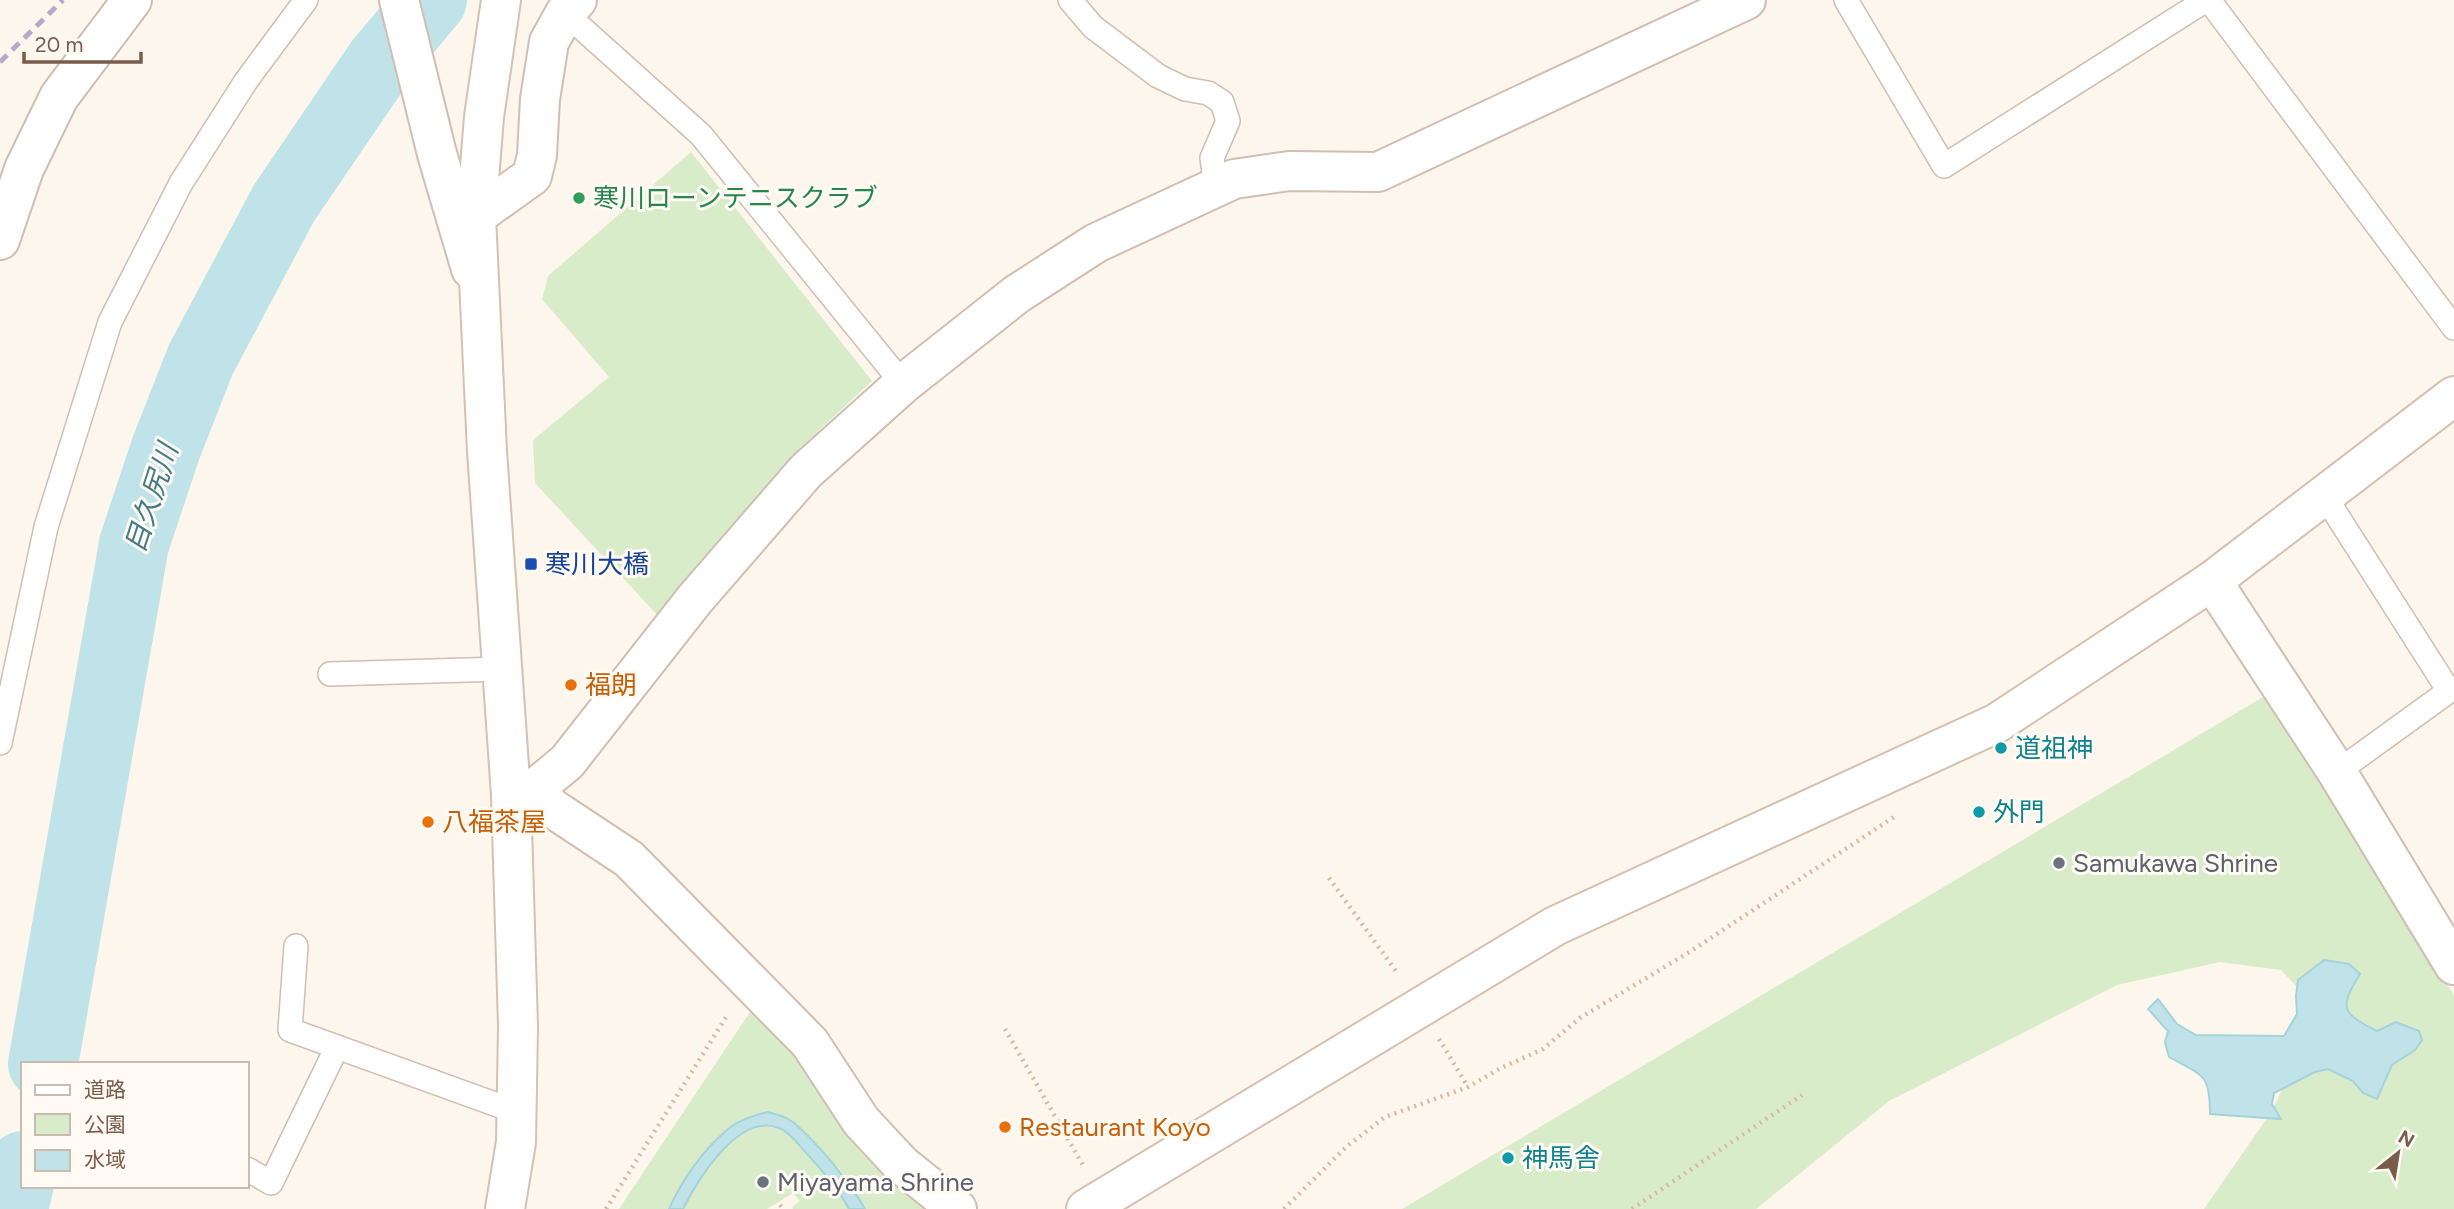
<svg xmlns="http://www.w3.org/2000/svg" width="2454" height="1209" viewBox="0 0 2454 1209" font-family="Figtree,'Noto Sans JP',sans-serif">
  <rect width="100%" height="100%" fill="#fdf6ec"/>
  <!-- green -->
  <g fill="#d8ecc9">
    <polygon points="691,152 872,381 799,449 660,618 535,483 533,440 609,377 542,299 548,276"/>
    <polygon points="2268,694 2454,995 2454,1209 2204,1209 2274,1108 2316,1007 2281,970 2220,962 2117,985 1889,1101 1756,1209 1402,1209"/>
    <polygon points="756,1003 941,1209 865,1209 839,1168 833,1166 830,1174 849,1209 793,1209 792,1207 800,1201 793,1193 767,1209 619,1209"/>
  </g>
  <!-- water -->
  <g fill="#bfe3e8" stroke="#a5d3da" stroke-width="2">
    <path d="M 2324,960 L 2349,964 L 2360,974 C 2339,1008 2341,1013 2377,1031 L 2396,1022 L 2419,1031 L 2422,1040 L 2415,1050 L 2392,1065 L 2377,1099 L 2363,1093 L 2353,1081 L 2328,1069 L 2315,1072 L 2274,1093 L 2272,1104 L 2281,1119 L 2210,1114 C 2210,1073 2203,1076 2169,1057 L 2165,1042 L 2168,1031 L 2148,1009 L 2158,999 L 2177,1024 L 2196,1035 L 2284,1036 L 2297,1014 L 2296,996 L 2298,980 Z"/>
    <path d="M 767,1112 C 776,1114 785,1116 793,1122 C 817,1142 849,1181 865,1209 L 849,1209 C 839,1190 824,1173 810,1157 C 801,1148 790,1132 779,1128 C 739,1112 698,1179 683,1209 L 669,1209 C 682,1180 703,1150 727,1130 C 738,1120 753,1116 767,1112 Z"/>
  </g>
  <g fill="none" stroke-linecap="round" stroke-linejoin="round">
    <!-- river -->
    <g stroke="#bfe3e8" stroke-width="70">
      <polyline points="43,1064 134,544 166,448 201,359 284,203 380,62 432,0"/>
      <polyline points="13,1209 23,1166"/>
    </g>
    <defs>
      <g id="lane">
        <polyline points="1070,0 1093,27 1158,76 1185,89 1208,93 1222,102 1228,121 1212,158 1216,187"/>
        <polyline points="1846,0 1944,166 2206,0"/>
        <polyline points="2209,0 2454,328"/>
        <polyline points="565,13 701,135 903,384"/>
        <polyline points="2324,495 2449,691 2337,772"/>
        <polyline points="330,674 502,669"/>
        <polyline points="0,743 46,527 110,322 181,183 246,81 306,0"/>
        <polyline points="296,946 290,1030 517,1112"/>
        <polyline points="247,1169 271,1183 337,1047"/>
      </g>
      <g id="street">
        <polyline points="399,0 437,154 471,269"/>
        <polyline points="476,216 532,176 537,155 540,99 549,42 565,13 577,0"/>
        <polyline points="0,240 24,169 59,97 132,0"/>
        <polyline points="2212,581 2337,772 2454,965"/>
        <polyline points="533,790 552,808 629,859 810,1043 861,1121 901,1164 957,1209"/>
        <polyline points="511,795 533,790 567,762 695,599 806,471 903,384 1017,294 1096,243 1234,179 1289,171 1378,172 1746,0"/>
      </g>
      <g id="secondary">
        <polyline points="501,0 484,117 476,216 487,451 511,795 518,1026 516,1142 505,1209"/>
        <polyline points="1086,1209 1555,926 1997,723 2212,581 2454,396"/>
      </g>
    </defs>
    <!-- lane casing -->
    <use href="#lane" stroke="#d1beb0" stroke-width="26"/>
    <!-- street casing -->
    <use href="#street" stroke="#d1beb0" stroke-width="42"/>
    <!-- secondary casing -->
    <use href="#secondary" stroke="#d6c0b0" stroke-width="42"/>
    <!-- path -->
    <g stroke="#d9b8a5" stroke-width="4.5" stroke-dasharray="2 5" stroke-linecap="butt">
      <polyline points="1329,878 1398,974"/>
      <polyline points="1005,1029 1084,1167"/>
      <polyline points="1439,1039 1468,1087"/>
      <polyline points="780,1205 783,1209"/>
      <polyline points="606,1209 728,1014"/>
      <polyline points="1284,1209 1346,1147 1385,1117 1468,1087 1501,1068 1543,1049 1580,1018 1691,951 1894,817"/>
      <polyline points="1632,1209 1802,1095"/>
    </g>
    <!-- lane -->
    <use href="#lane" stroke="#fff" stroke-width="23"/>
    <!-- street -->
    <use href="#street" stroke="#fff" stroke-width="38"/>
    <!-- secondary -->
    <use href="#secondary" stroke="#fff" stroke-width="38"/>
    <!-- rail -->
    <polyline stroke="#b9a8c9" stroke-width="5" stroke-dasharray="10 7" stroke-linecap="butt" points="0,62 63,0"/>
  </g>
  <!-- markers -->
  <circle fill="#2e9e5b" stroke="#fffaf3" stroke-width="2.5" cx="579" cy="198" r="7"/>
  <rect fill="#1a4fb4" stroke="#fffaf3" stroke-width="2.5" x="524" y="557" width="14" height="14" rx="3.5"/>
  <g fill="#e8710a" stroke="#fffaf3" stroke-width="2.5">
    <circle cx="571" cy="685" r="7"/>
    <circle cx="428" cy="822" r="7"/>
    <circle cx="1005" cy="1127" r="7"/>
  </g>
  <g fill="#0f9aa8" stroke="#fffaf3" stroke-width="2.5">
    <circle cx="2001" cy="748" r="7"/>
    <circle cx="1979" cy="812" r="7"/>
    <circle cx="1508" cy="1158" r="7"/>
  </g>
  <g fill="#6b7280" stroke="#fffaf3" stroke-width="2.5">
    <circle cx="2059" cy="863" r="7"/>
    <circle cx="763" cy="1182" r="7"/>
  </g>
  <g text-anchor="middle" stroke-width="6" stroke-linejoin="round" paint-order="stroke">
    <!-- leisure labels -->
    <g font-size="26" fill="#27864d" stroke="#fffaf3" text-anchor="start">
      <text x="593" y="207">寒川ローンテニスクラブ</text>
    </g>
    <!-- transit labels -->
    <g font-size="26" fill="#164399" stroke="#fffaf3" text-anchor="start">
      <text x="545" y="573">寒川大橋</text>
    </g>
    <!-- food labels -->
    <g font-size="26" fill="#c56008" stroke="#fffaf3" text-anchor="start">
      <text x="585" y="694">福朗</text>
      <text x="442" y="831">八福茶屋</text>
      <text x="1019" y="1136">Restaurant Koyo</text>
    </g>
    <!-- culture labels -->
    <g font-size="26" fill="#0d838f" stroke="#fffaf3" text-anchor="start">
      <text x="2015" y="757">道祖神</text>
      <text x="1993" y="821">外門</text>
      <text x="1522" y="1167">神馬舎</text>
    </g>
    <!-- worship labels -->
    <g font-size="26" fill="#5b616d" stroke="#fffaf3" text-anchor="start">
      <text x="2073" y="872">Samukawa Shrine</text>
      <text x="777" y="1191">Miyayama Shrine</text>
    </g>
    <!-- water labels -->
    <g font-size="28" font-style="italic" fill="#437c86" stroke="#fffaf3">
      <text transform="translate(151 498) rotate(-72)" y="10">目久尻川</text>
    </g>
  </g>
  <!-- legend -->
  <rect x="21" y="1062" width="228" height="126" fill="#fffaf3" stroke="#cabbb1" stroke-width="2"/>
  <rect x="35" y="1085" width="35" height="10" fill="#ffffff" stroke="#cabbb1" stroke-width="2"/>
  <text x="84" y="1097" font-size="21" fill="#7a5c4d">道路</text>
  <rect x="35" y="1114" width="35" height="21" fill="#d8ecc9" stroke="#cabbb1" stroke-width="2"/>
  <text x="84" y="1132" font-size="21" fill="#7a5c4d">公園</text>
  <rect x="35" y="1150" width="35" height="21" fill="#bfe3e8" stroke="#cabbb1" stroke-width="2"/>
  <text x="84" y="1167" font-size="21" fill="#7a5c4d">水域</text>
  <!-- north arrow -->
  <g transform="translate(2398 1153) rotate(30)" stroke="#fffaf3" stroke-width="5" paint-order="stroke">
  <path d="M0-5L12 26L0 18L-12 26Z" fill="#7a5c4d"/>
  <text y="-10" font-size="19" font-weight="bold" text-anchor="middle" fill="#7a5c4d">N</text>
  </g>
  <!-- scale -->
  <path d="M24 52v10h117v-10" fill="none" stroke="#7a5c4d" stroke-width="3.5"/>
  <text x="35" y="52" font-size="21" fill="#7a5c4d" stroke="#fffaf3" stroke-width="5" paint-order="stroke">20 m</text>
</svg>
